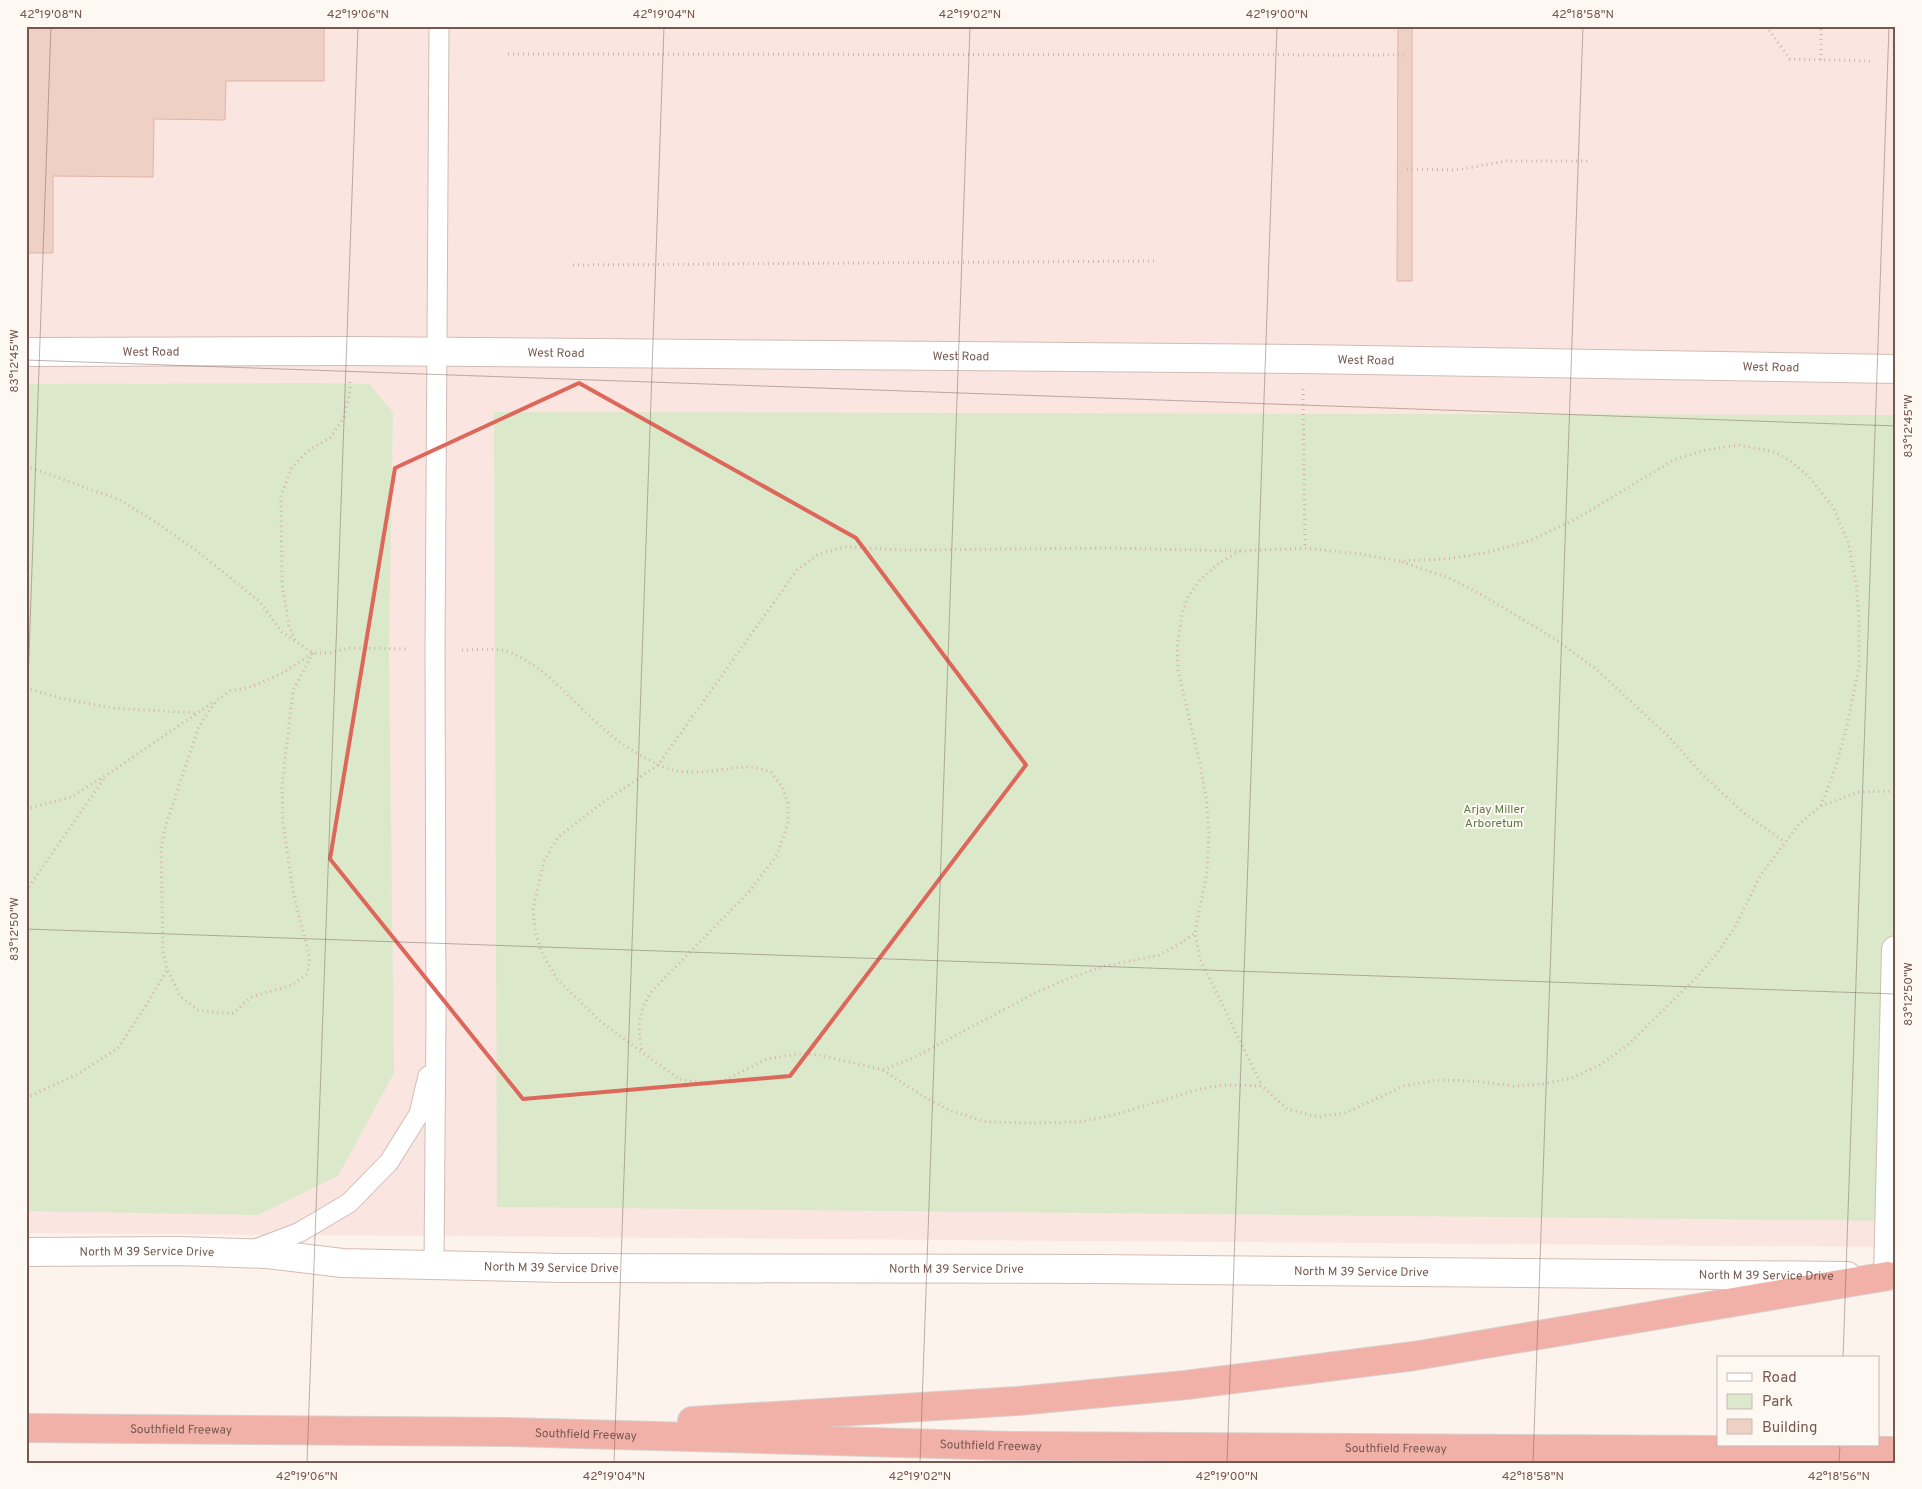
<svg xmlns="http://www.w3.org/2000/svg" width="1922" height="1489" viewBox="0 0 1922 1489" font-family="Overpass,sans-serif">
  <rect width="100%" height="100%" fill="#fcf3ec"/>
  <!-- commercial -->
  <polygon fill="#fbe5e1" points="26,26 1896,26 1896,1247 26,1233"/>
  <!-- green -->
  <g fill="#dbe9ca">
    <polygon points="314,383 369,384 393,412 389,649 394,1073 338,1176 258,1215 26,1211 26,384"/>
    <polygon points="494,412 1896,415 1896,1221 497,1207"/>
  </g>
  <!-- building -->
  <g fill="#efd0c5" stroke="#e1b5a6">
    <polygon points="26,26 324,26 324,81 226,81 225,120 154,119 153,177 53,176 53,253 26,253"/>
    <polygon points="1398,26 1412,26 1412,281 1397,281"/>
  </g>
  <g fill="none" stroke-linecap="round" stroke-linejoin="round">
    <defs>
      <g id="service">
        <polyline points="253,1250 300,1232 349,1203 389,1162 419,1114 428,1076"/>
        <polyline points="434,1264 436,1016 435,649 439,26"/>
      </g>
      <g id="minor">
        <path id="s1" d="M 26,352 L 351,351 L 1303,359 L 1896,369"/>
        <polyline points="1888,1276 1896,950"/>
      </g>
      <g id="secondary">
        <path id="s2" d="M 26,1252 L 179,1251 L 267,1254 L 342,1263 L 562,1268 L 1095,1269 L 1847,1276"/>
      </g>
      <g id="motorway">
        <polyline points="692,1421 1018,1401 1186,1385 1414,1356 1888,1276"/>
        <path id="s3" d="M 26,1428 L 509,1432 L 1011,1446 L 1896,1451"/>
      </g>
    </defs>
    <!-- service casing -->
    <use href="#service" stroke="#d0bdb4" stroke-width="21"/>
    <!-- minor casing -->
    <use href="#minor" stroke="#d0bdb4" stroke-width="30"/>
    <!-- secondary casing -->
    <use href="#secondary" stroke="#d3bcb2" stroke-width="30"/>
    <!-- motorway casing -->
    <use href="#motorway" stroke="#d9d0ce" stroke-width="30"/>
    <!-- path -->
    <g stroke="#d5b3a8" stroke-width="3" stroke-dasharray="1 4" stroke-linecap="butt">
      <polyline points="1766,26 1790,59 1870,61"/>
      <polyline points="508,54 1407,55"/>
      <polyline points="1821,60 1821,26"/>
      <polyline points="1407,169 1456,170 1507,161 1591,161"/>
      <polyline points="573,265 1154,261"/>
      <polyline points="1303,389 1305,548"/>
      <polyline points="26,466 120,500 157,523 197,551 259,601 282,632 313,653 329,653 350,648 408,649"/>
      <polyline points="1240,551 1219,563 1200,580 1188,597 1182,614 1177,648 1178,670 1200,764 1206,797 1209,834 1207,872 1195,933 1200,959 1262,1086"/>
      <polyline points="1402,562 1449,578 1484,596 1555,639 1596,669 1668,736 1704,776 1744,813 1785,842"/>
      <polyline points="295,640 289,626 282,584 281,496 292,467 308,451 331,437 344,417 350,390 350,381"/>
      <path d="M 462,650 C 475,650 492,648 504,651 C 541,660 576,706 605,730 C 621,744 640,756 659,765 C 688,779 718,768 749,767 C 756,767 764,770 771,772 L 783,788 L 788,804 L 788,823 L 777,855 L 749,892 L 650,993 C 638,1017 637,1025 642,1051"/>
      <polygon points="313,653 293,690 282,786 283,824 294,896 310,959 307,974 292,985 251,997 233,1013 219,1013 198,1010 180,996 167,969 163,953 161,848 166,824 199,726 217,700 230,691 251,687 281,674"/>
      <polyline points="26,688 60,698 112,708 195,713"/>
      <polyline points="1821,806 1836,766 1847,726 1859,666 1859,620 1856,582 1848,542 1833,507 1809,477 1793,463 1775,452 1738,445 1701,451 1674,460 1576,519 1529,541 1485,553 1445,559 1399,561 1360,554 1305,548 1241,551 1110,548 904,550 845,547 819,554 797,570 658,765 601,804 558,837 544,861 533,909 535,930 541,951 557,979 601,1022 679,1079 707,1083 725,1080 767,1059 798,1054 819,1055 883,1070 921,1095 951,1111 987,1122 1033,1123 1078,1122 1114,1115 1200,1089 1223,1085 1262,1086 1287,1109 1318,1117 1345,1113 1404,1086 1438,1080 1473,1081 1513,1086 1543,1084 1572,1078 1600,1065 1629,1044 1699,975 1718,952 1735,927 1760,876 1800,823 1821,806 1858,792 1896,791"/>
      <polyline points="26,809 71,797 108,774 215,701"/>
      <polyline points="26,891 106,776"/>
      <polyline points="883,1070 915,1057 1035,993 1070,978 1105,966 1159,955 1178,945 1195,933"/>
      <polyline points="26,1098 78,1074 118,1048 145,1007 167,970"/>
    </g>
    <!-- service -->
    <use href="#service" stroke="#fff" stroke-width="19"/>
    <!-- minor -->
    <use href="#minor" stroke="#fff" stroke-width="28"/>
    <!-- secondary -->
    <use href="#secondary" stroke="#fff" stroke-width="28"/>
    <!-- motorway -->
    <use href="#motorway" stroke="#f1b1a8" stroke-width="28"/>
  </g>
  <!-- marked area -->
  <path fill="none" stroke="#dc675a" stroke-width="4" stroke-linejoin="round" d="M 579,383 L 856,538 L 1026,765 L 790,1076 L 523,1099 L 330,859 L 395,468 Z"/>
  <!-- ticks -->
  <path fill="none" stroke="#765850" stroke-width="1" stroke-opacity="0.45" d="M 26,360 L 1896,426M 26,740 L 51,26M 26,929 L 1896,994M 1843,1358 L 1889,26M 307,1463 L 358,26M 614,1463 L 664,26M 920,1463 L 970,26M 1227,1463 L 1277,26M 1533,1463 L 1583,26M 1839,1463 L 1840,1445"/>
  <g text-anchor="middle" stroke-width="4" stroke-linejoin="round" paint-order="stroke">
    <!-- street labels -->
    <g font-size="12" fill="#765850" stroke="#fef8f2">
      <text dy="4" stroke="none"><textPath href="#s1" startOffset="125">West Road</textPath></text>
      <text dy="4" stroke="none"><textPath href="#s1" startOffset="530">West Road</textPath></text>
      <text dy="4" stroke="none"><textPath href="#s1" startOffset="935">West Road</textPath></text>
      <text dy="4" stroke="none"><textPath href="#s1" startOffset="1340">West Road</textPath></text>
      <text dy="4" stroke="none"><textPath href="#s1" startOffset="1745">West Road</textPath></text>
      <text dy="4" stroke="none"><textPath href="#s2" startOffset="121">North M 39 Service Drive</textPath></text>
      <text dy="4" stroke="none"><textPath href="#s2" startOffset="526">North M 39 Service Drive</textPath></text>
      <text dy="4" stroke="none"><textPath href="#s2" startOffset="931">North M 39 Service Drive</textPath></text>
      <text dy="4" stroke="none"><textPath href="#s2" startOffset="1336">North M 39 Service Drive</textPath></text>
      <text dy="4" stroke="none"><textPath href="#s2" startOffset="1741">North M 39 Service Drive</textPath></text>
      <text dy="4" stroke="none"><textPath href="#s3" startOffset="155">Southfield Freeway</textPath></text>
      <text dy="4" stroke="none"><textPath href="#s3" startOffset="560">Southfield Freeway</textPath></text>
      <text dy="4" stroke="none"><textPath href="#s3" startOffset="965">Southfield Freeway</textPath></text>
      <text dy="4" stroke="none"><textPath href="#s3" startOffset="1370">Southfield Freeway</textPath></text>
    </g>
    <!-- park labels -->
    <g font-size="12" fill="#5e7a48" stroke="#fef8f2">
      <text x="1494" y="813">Arjay Miller<tspan x="1494" dy="14">Arboretum</tspan></text>
    </g>
  </g>
  <!-- border -->
  <rect width="1922" height="1489" fill="none" stroke="#fef8f2" stroke-width="55"/>
  <!-- legend -->
  <rect x="1717" y="1356" width="162" height="90" fill="#fef8f2" stroke="#c8b8b1"/>
  <rect x="1727" y="1373" width="25" height="8" fill="#ffffff" stroke="#c8b8b1"/>
  <text x="1762" y="1382" font-size="15" fill="#765850">Road</text>
  <rect x="1727" y="1394" width="25" height="15" fill="#dbe9ca" stroke="#c8b8b1"/>
  <text x="1762" y="1406" font-size="15" fill="#765850">Park</text>
  <rect x="1727" y="1419" width="25" height="15" fill="#efd0c5" stroke="#c8b8b1"/>
  <text x="1762" y="1432" font-size="15" fill="#765850">Building</text>
  <rect x="28" y="28" width="1866" height="1434" fill="none" stroke="#765850" stroke-width="2"/>
  <g font-size="12" text-anchor="middle" fill="#765850">
    <text x="51" y="18">42°19'08"N</text>
    <text x="358" y="18">42°19'06"N</text>
    <text x="664" y="18">42°19'04"N</text>
    <text x="970" y="18">42°19'02"N</text>
    <text x="1277" y="18">42°19'00"N</text>
    <text x="1583" y="18">42°18'58"N</text>
    <text transform="translate(14 361) rotate(-90)" y="4">83°12'45"W</text>
    <text transform="translate(1908 426) rotate(-90)" y="4">83°12'45"W</text>
    <text transform="translate(14 929) rotate(-90)" y="4">83°12'50"W</text>
    <text transform="translate(1908 994) rotate(-90)" y="4">83°12'50"W</text>
    <text x="307" y="1480">42°19'06"N</text>
    <text x="614" y="1480">42°19'04"N</text>
    <text x="920" y="1480">42°19'02"N</text>
    <text x="1227" y="1480">42°19'00"N</text>
    <text x="1533" y="1480">42°18'58"N</text>
    <text x="1839" y="1480">42°18'56"N</text>
  </g>
</svg>
